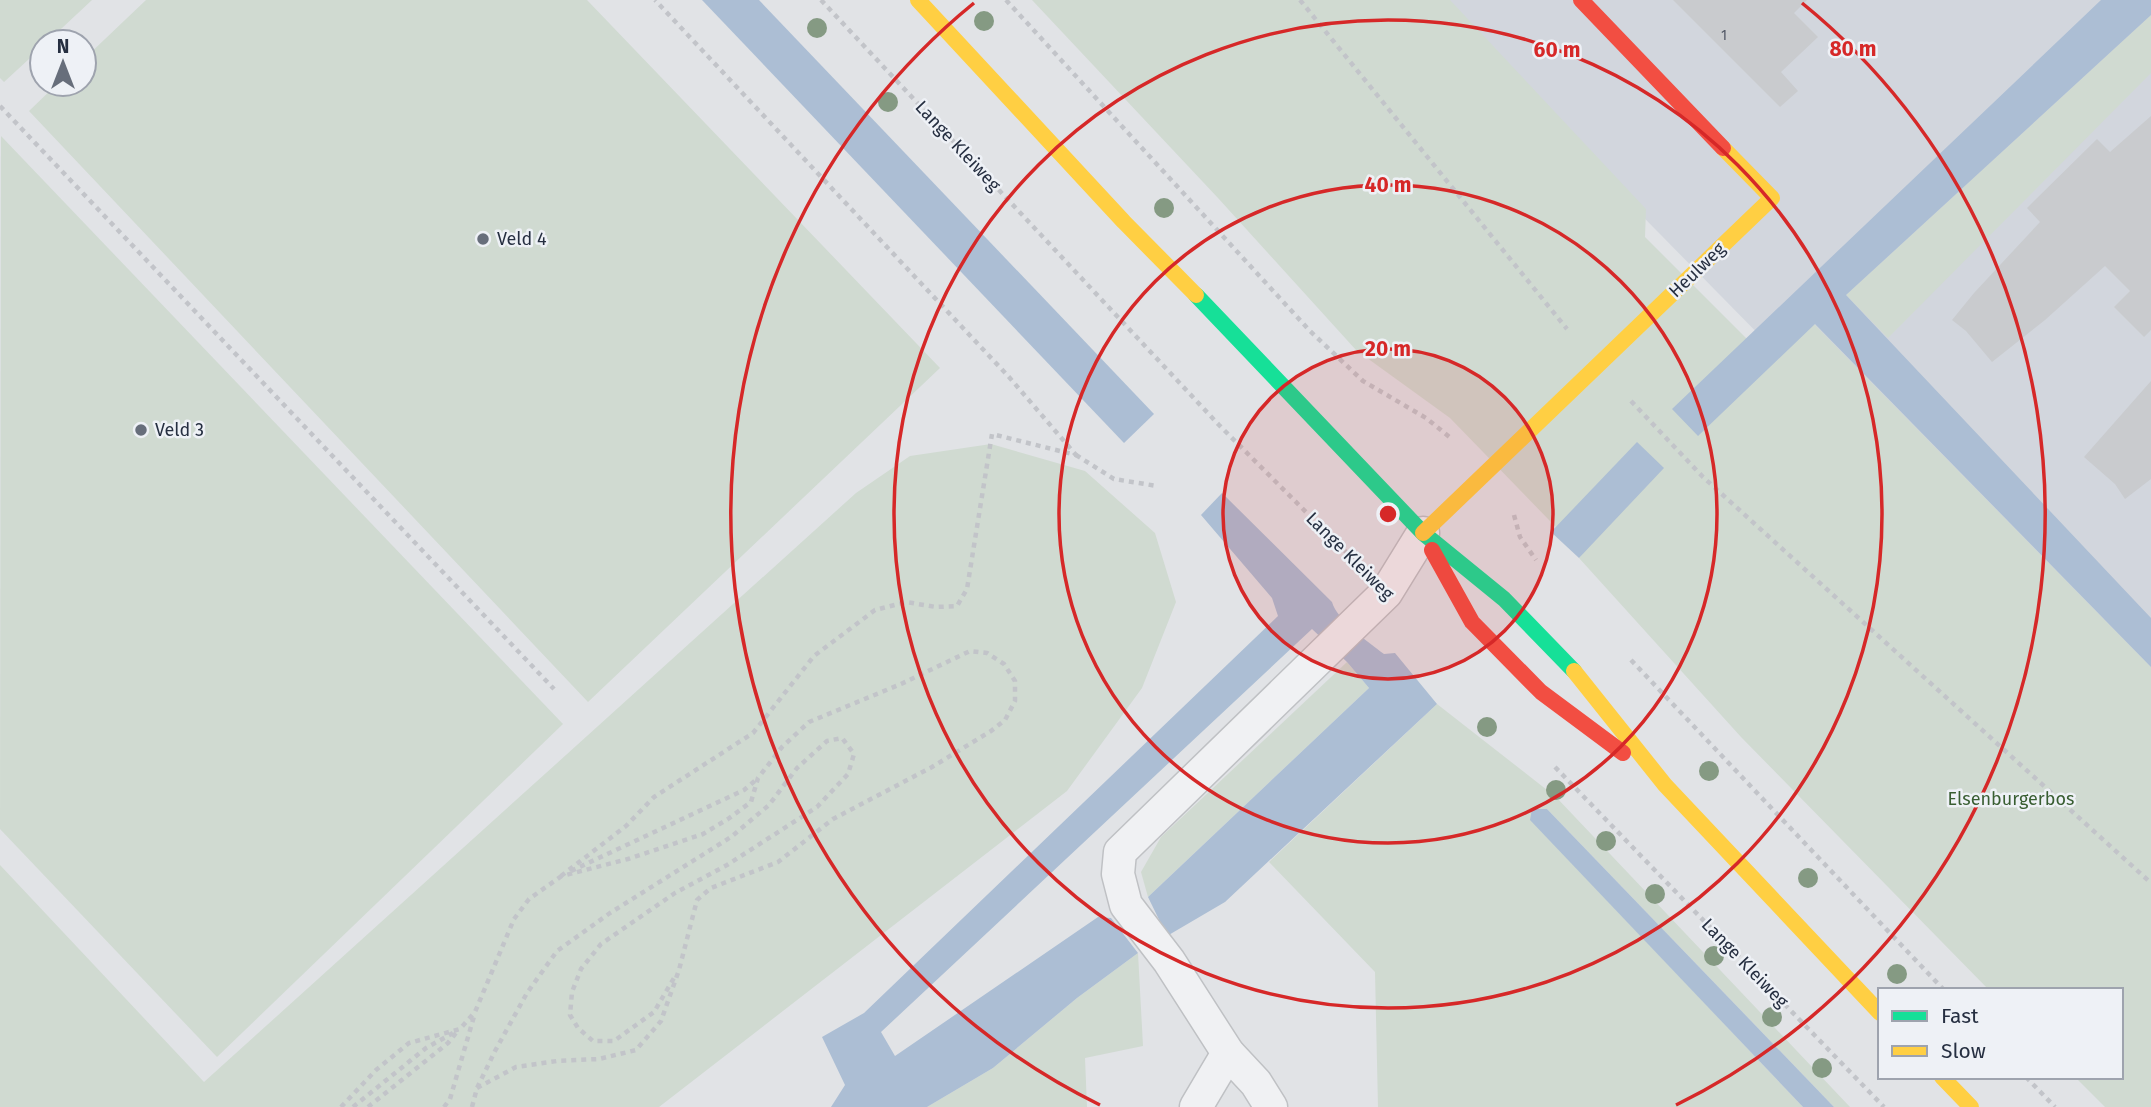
<svg xmlns="http://www.w3.org/2000/svg" width="2151" height="1107" viewBox="0 0 2151 1107" font-family="'Fira Sans',sans-serif">
  <rect width="100%" height="100%" fill="#e1e3e6"/>
  <!-- built -->
  <polygon fill="#d2d6dd" points="1430,0 2151,0 2151,716 1831,408"/>
  <!-- green -->
  <g fill="#d0dad1">
    <polygon points="0,0 92,0 47,42 42,42 42,47 4,82 0,78"/>
    <polygon points="146,0 587,0 940,368 588,702 29,111 57,84 84,84 84,59"/>
    <polygon points="1032,0 1450,0 1646,209 1645,237 1772,364 1814,324 2151,667 2151,1107 2105,1107 2075,1077 2121,1077 2121,990 1989,990 1741,737 1579,558 1582,554 1450,418 1356,350 1218,198"/>
    <polygon points="2151,15 2151,73 1888,338 1846,295"/>
    <polygon points="1,136 563,724 217,1057 0,829"/>
    <polygon points="991,444 1085,471 1155,533 1176,602 1142,688 1067,791 659,1107 0,1107 0,865 204,1082 856,493 910,456"/>
    <polygon points="1347,662 1369,688 1148,897 1141,872 1161,837"/>
    <polygon points="1437,704 1556,797 1850,1107 1834,1107 1547,809 1531,820 1803,1107 1378,1107 1375,972 1269,862"/>
    <polygon points="1138,953 1143,1046 1085,1058 1087,1107 927,1107 993,1068 1077,998"/>
  </g>
  <!-- water -->
  <g fill="#acbed4">
    <polygon points="702,0 759,0 1154,414 1124,443"/>
    <polygon points="2101,0 2151,0 2151,15 1846,295 2151,618 2151,667 1815,324 1698,436 1672,409"/>
    <polygon points="1637,442 1664,468 1579,558 1551,532"/>
    <path d="M 1222,493 L 1332,602 C 1337,620 1368,642 1384,654 L 1395,653 L 1437,704 L 1225,902 L 1167,936 L 1148,897 L 1369,688 L 1347,662 L 1312,629 L 881,1032 L 895,1056 L 1098,917 L 1111,918 L 1138,953 L 1077,998 L 993,1068 L 927,1107 L 831,1107 L 845,1085 L 822,1037 L 864,1013 L 1278,616 L 1272,598 L 1201,515 Z"/>
    <polygon points="1532,809 1547,809 1834,1107 1803,1107 1530,820"/>
  </g>
  <!-- building -->
  <g fill="#c9cbce">
    <polygon points="1673,0 1807,0 1794,13 1818,37 1781,72 1798,91 1780,107"/>
    <polygon points="2151,116 2151,330 2144,337 2114,307 2130,291 2105,266 2045,320 1992,362 1966,331 1952,320 1974,293 2040,222 2027,208 2097,139 2110,152"/>
    <polygon points="2151,381 2151,479 2125,499 2115,484 2084,457"/>
  </g>
  <g fill="none" stroke-linecap="round" stroke-linejoin="round">
    <defs>
      <g id="lane">
        <polyline points="1196,1107 1228,1053"/>
        <polyline points="1271,1107 1256,1083 1228,1053 1169,961 1126,905 1118,874 1120,852 1386,593 1423,533"/>
      </g>
    </defs>
    <!-- lane casing -->
    <use href="#lane" stroke="#bfc1c4" stroke-width="35"/>
    <!-- path -->
    <g stroke="#c2c4c9" stroke-width="4.5" stroke-dasharray="5 5" stroke-linecap="butt">
      <polyline points="821,0 1219,425 1354,560"/>
      <polyline points="1006,0 1310,331 1363,381 1426,418 1452,439"/>
      <polyline points="1300,0 1567,329"/>
      <polyline points="0,106 554,689"/>
      <polyline points="1631,401 1703,477 2151,883"/>
      <polyline points="1076,455 1114,479 1157,486"/>
      <polyline points="1514,515 1520,537 1536,560"/>
      <polyline points="1631,660 1944,990"/>
      <polyline points="1555,767 1884,1107"/>
      <polyline points="571,871 744,790 757,779"/>
      <polyline points="561,876 626,826 654,797 753,733 814,656 875,610 906,602 936,607 957,606 967,589 992,434 1076,455 1009,377 655,0"/>
      <polyline points="2026,1077 2055,1107"/>
      <polyline points="477,1088 516,1067 557,1061 599,1059 636,1050 661,1021 679,970 697,900 711,888 778,862 833,819 932,767 991,731 1005,720 1015,701 1015,681 1004,664 987,653 970,651 901,684 809,722 782,747 758,778 751,802 728,819 703,834 628,859 566,875"/>
      <polyline points="341,1107 376,1070 409,1043 460,1029 475,1012 514,919 529,899 563,875"/>
      <polyline points="353,1107 426,1048 453,1033"/>
      <polyline points="368,1107 448,1043 456,1033"/>
      <polyline points="444,1107 450,1099 475,1013"/>
      <polyline points="472,1107 477,1088 495,1051 527,993 557,951 610,913 731,837 769,805 797,768 827,741 842,738 854,754 848,774 817,807 727,865 675,893 601,944 581,969 572,992 570,1015 578,1028 593,1041 614,1041 654,1012 674,978"/>
    </g>
    <!-- lane -->
    <use href="#lane" stroke="#f0f1f3" stroke-width="32"/>
    <!-- fast -->
    <polyline stroke="#16e098" stroke-width="16" points="1196,295 1423,533 1504,599 1574,671"/>
    <!-- slow -->
    <g stroke="#ffcf43" stroke-width="16">
      <polyline points="918,0 1124,222 1196,295"/>
      <polyline points="1423,533 1772,198 1723,148"/>
      <polyline points="1574,671 1665,785 1880,1013"/>
      <polyline points="1942,1077 1971,1107"/>
    </g>
    <!-- jam -->
    <g stroke="#f24e42" stroke-width="16">
      <polyline points="1581,0 1723,148"/>
      <polyline points="1432,550 1472,622 1541,692 1623,753"/>
    </g>
  </g>
  <!-- trees -->
  <g fill="#859a83">
    <circle cx="984" cy="21" r="10"/>
    <circle cx="817" cy="28" r="10"/>
    <circle cx="888" cy="102" r="10"/>
    <circle cx="1164" cy="208" r="10"/>
    <circle cx="1487" cy="727" r="10"/>
    <circle cx="1709" cy="771" r="10"/>
    <circle cx="1556" cy="790" r="10"/>
    <circle cx="1606" cy="841" r="10"/>
    <circle cx="1808" cy="878" r="10"/>
    <circle cx="1655" cy="894" r="10"/>
    <circle cx="1714" cy="956" r="10"/>
    <circle cx="1897" cy="974" r="10"/>
    <circle cx="1772" cy="1017" r="10"/>
    <circle cx="1822" cy="1068" r="10"/>
  </g>
  <!-- distance rings -->
  <circle cx="1388" cy="514" r="165" fill="#d62828" fill-opacity=".12"/>
  <g fill="none" stroke="#d62828" stroke-width="3.5">
    <circle cx="1388" cy="514" r="165"/>
    <circle cx="1388" cy="514" r="329"/>
    <circle cx="1388" cy="514" r="494"/>
    <path d="M1100 1105A658 658 0 0 1 974 3M1802 3A658 658 0 0 1 1676 1105"/>
  </g>
  <!-- markers -->
  <g fill="#676e7b" stroke="#eef1f6" stroke-width="2.5">
    <circle cx="483" cy="239" r="7"/>
    <circle cx="141" cy="430" r="7"/>
  </g>
  <g text-anchor="middle" stroke-width="5" stroke-linejoin="round" paint-order="stroke">
    <!-- number labels -->
    <g font-size="14" fill="#505765">
      <text x="1724" y="40">1</text>
    </g>
    <!-- street labels -->
    <g font-size="18" fill="#262f41" stroke="#eef1f6">
      <text transform="translate(958 146) rotate(47)" y="6">Lange Kleiweg</text>
      <text transform="translate(1697 270) rotate(-44)" y="6">Heulweg</text>
      <text transform="translate(1350 556) rotate(45)" y="6">Lange Kleiweg</text>
      <text transform="translate(1745 963) rotate(46)" y="6">Lange Kleiweg</text>
    </g>
    <!-- poi labels -->
    <g font-size="18" fill="#262f41" stroke="#eef1f6" text-anchor="start">
      <text x="497" y="245">Veld 4</text>
      <text x="155" y="436">Veld 3</text>
    </g>
    <!-- park labels -->
    <g font-size="18" fill="#395e32" stroke="#eef1f6">
      <text x="2011" y="805">Elsenburgerbos</text>
    </g>
  </g>
  <circle cx="1388" cy="514" r="10" fill="#d62828" stroke="#eef1f6" stroke-width="3.5"/>
  <g font-size="21" text-anchor="middle" font-weight="bold" fill="#d62828" stroke="#eef1f6" stroke-width="5" stroke-linejoin="round" paint-order="stroke">
    <text x="1853" y="56">80 m</text>
    <text x="1557" y="57">60 m</text>
    <text x="1388" y="192">40 m</text>
    <text x="1388" y="356">20 m</text>
  </g>
  <!-- legend -->
  <rect x="1878" y="988" width="245" height="91" fill="#eef1f6" stroke="#9ea3ae" stroke-width="2"/>
  <rect x="1892" y="1011" width="35" height="10" fill="#16e098" stroke="#9ea3ae" stroke-width="2"/>
  <text x="1941" y="1023" font-size="21" fill="#262f41">Fast</text>
  <rect x="1892" y="1046" width="35" height="10" fill="#ffcf43" stroke="#9ea3ae" stroke-width="2"/>
  <text x="1941" y="1058" font-size="21" fill="#262f41">Slow</text>
  <!-- north arrow -->
  <g transform="translate(63 63)"><circle r="33" fill="#eef1f6" stroke="#9ea3ae" stroke-width="2"/>
  <path d="M0-5L12 26L0 18L-12 26Z" fill="#676e7b"/>
  <text y="-10" font-size="19" font-weight="bold" text-anchor="middle" fill="#262f41">N</text>
  </g>
</svg>
